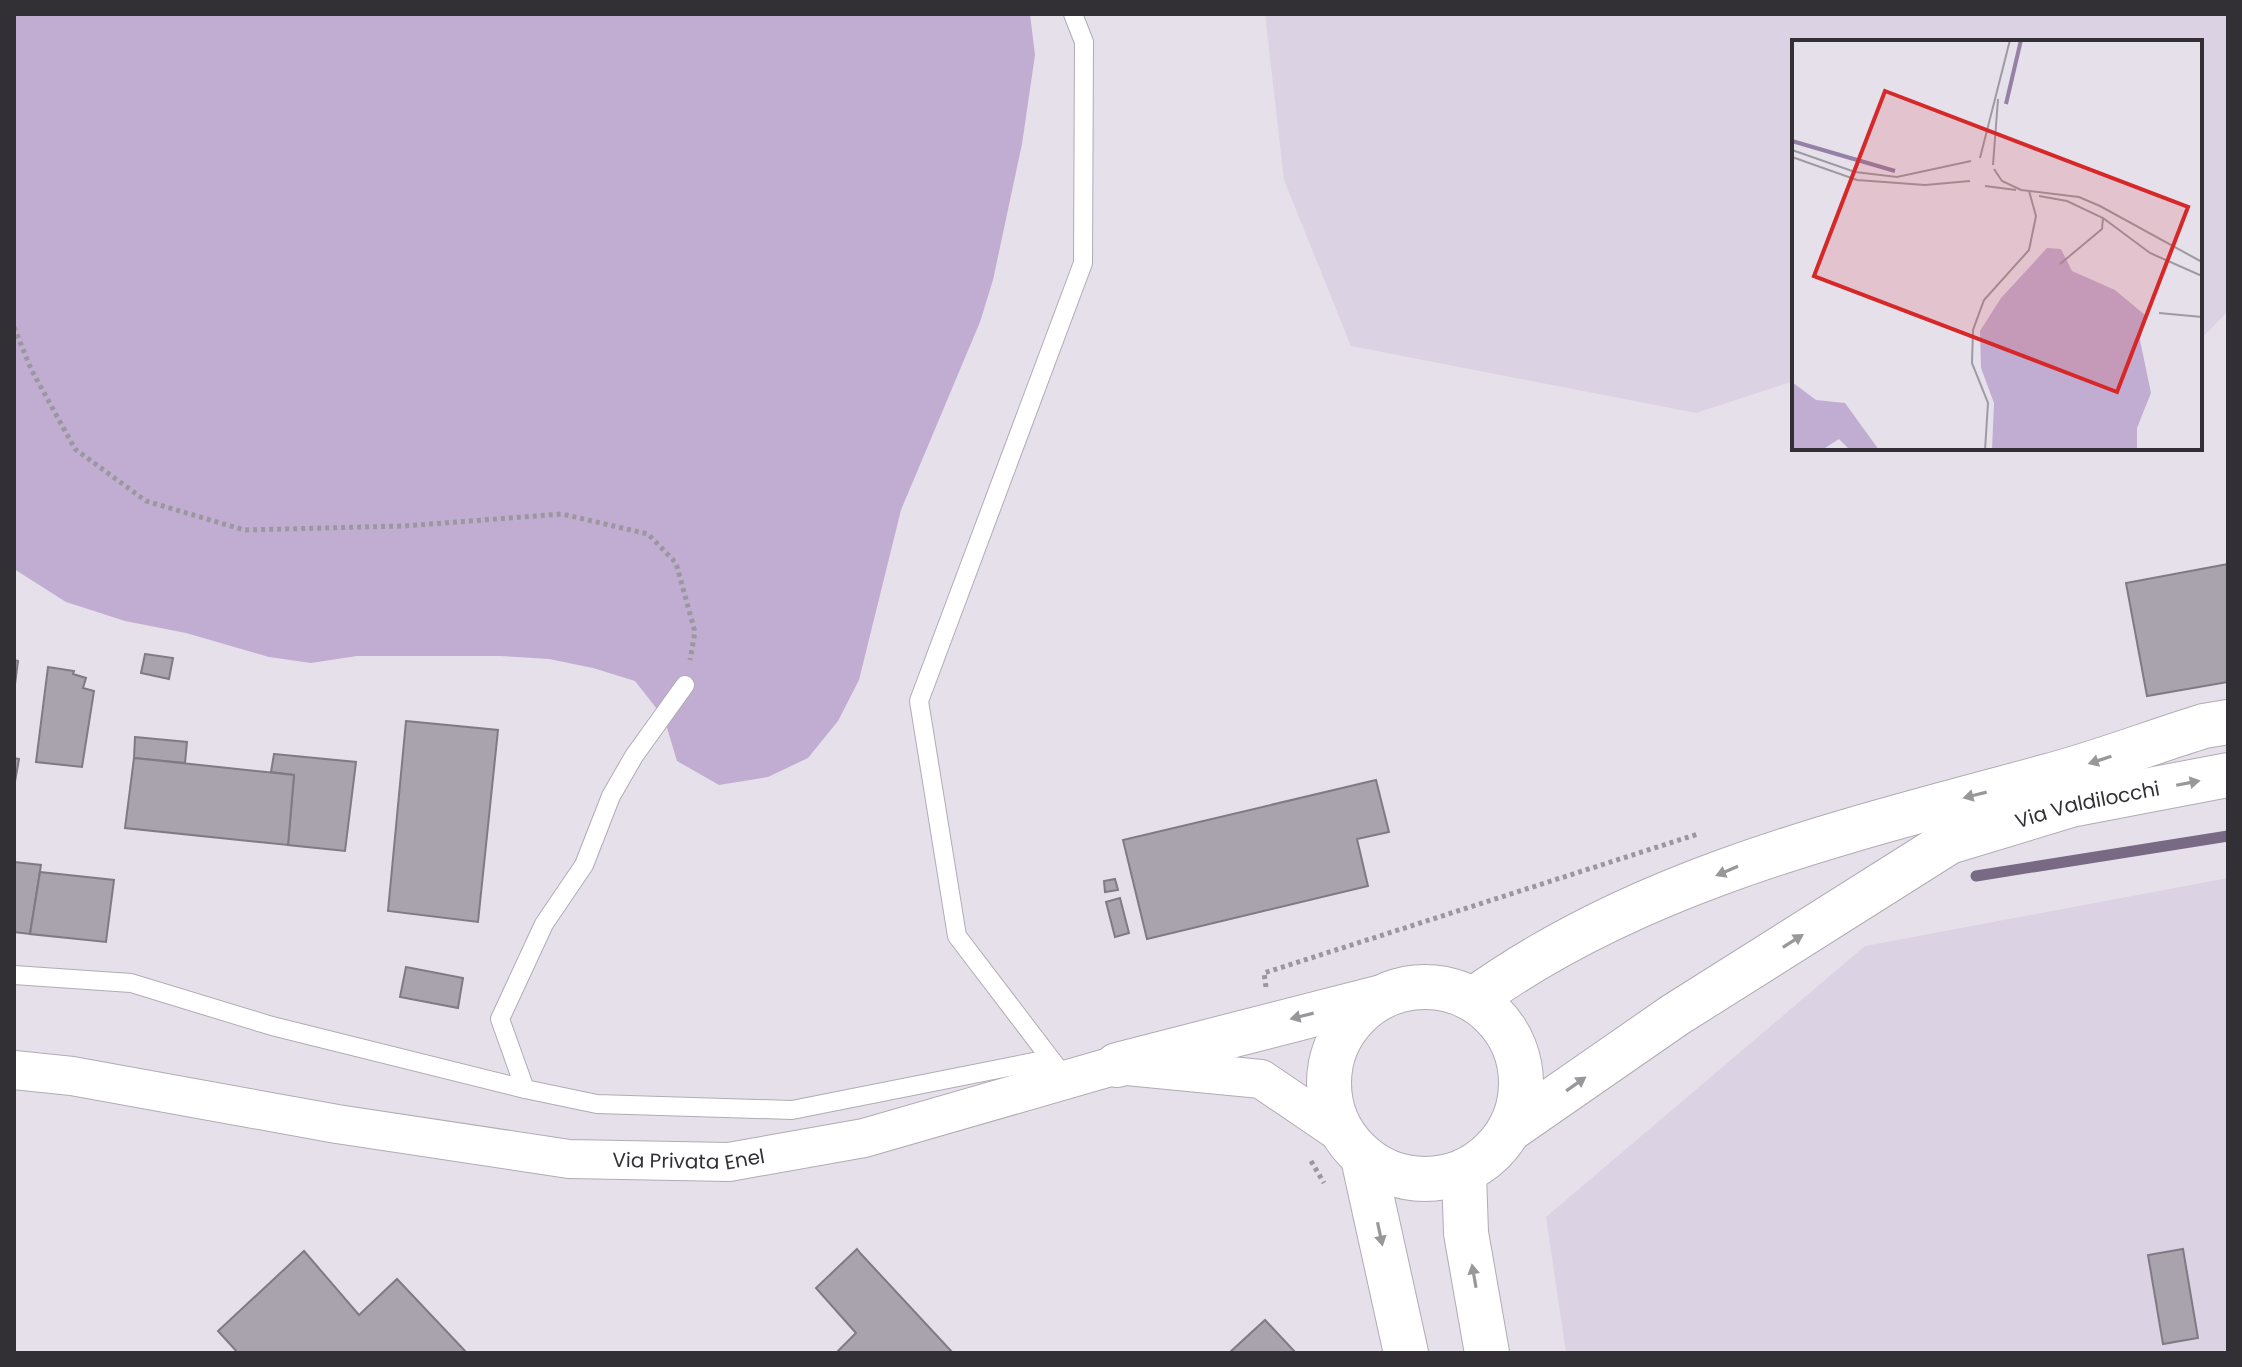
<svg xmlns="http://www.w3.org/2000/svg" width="2242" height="1367" viewBox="0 0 2242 1367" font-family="Poppins,sans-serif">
  <rect width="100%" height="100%" fill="#e6e0eb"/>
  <!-- built -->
  <g fill="#dbd2e3">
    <polygon points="1265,14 2228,14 2228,311 2204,336 2200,332 2200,42 1794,42 1794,381 1696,413 1351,346 1284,180"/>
    <polygon points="2228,878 2228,1353 1566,1353 1546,1217 1865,946"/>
  </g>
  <!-- green -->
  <polygon fill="#c2add2" points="14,14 1030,14 1035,55 1022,144 993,280 980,322 901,510 859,680 838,721 808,758 768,777 719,785 677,761 664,718 635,681 593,668 549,659 500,656 357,656 311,663 269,657 186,633 125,621 66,602 14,569"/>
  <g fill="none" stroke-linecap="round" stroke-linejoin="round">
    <!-- stream -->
    <polyline stroke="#786984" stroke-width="11" points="1976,876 2228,836"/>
  </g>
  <!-- building -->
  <g fill="#a9a3ad" stroke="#7f7a83" stroke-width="2">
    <polygon points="2228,564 2228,682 2147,696 2126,583"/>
    <polygon points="145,654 173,658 169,679 141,673"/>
    <polygon points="14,660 18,661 14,692"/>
    <polygon points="48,667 74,671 73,674 86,678 83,688 94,691 82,767 36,762"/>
    <polygon points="406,721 498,730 478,922 388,911"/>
    <polygon points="135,737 187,742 185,763 134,758"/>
    <polygon points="274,754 356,762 345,851 288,845 294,775 271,772"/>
    <polygon points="14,758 19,759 14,787"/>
    <polygon points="134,758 294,775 288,845 125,828"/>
    <polygon points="1376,780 1389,832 1357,839 1368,886 1147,939 1123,840"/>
    <polygon points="14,862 41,865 30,934 14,932"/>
    <polygon points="40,872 114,880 106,942 30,934"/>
    <polygon points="1115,879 1118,890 1105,892 1104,881"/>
    <polygon points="1120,898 1129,933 1115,937 1106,902"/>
    <polygon points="406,967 463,978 458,1008 400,997"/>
    <polygon points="857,1249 861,1254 953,1353 836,1353 856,1333 816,1288"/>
    <polygon points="2183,1249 2198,1338 2163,1344 2148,1255"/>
    <polygon points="304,1251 359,1315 397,1279 467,1353 238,1353 218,1331"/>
    <polygon points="1265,1320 1296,1353 1229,1353"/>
  </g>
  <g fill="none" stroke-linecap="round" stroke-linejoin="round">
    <defs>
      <g id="service">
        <polyline points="685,685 634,756 611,796 584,865 544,924 500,1019 525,1089 597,1104 792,1110 1049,1059"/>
        <polyline points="14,975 131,983 272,1026 525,1089"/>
        <polyline points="1066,1079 957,936 919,701 1083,263 1084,42 1073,14"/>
      </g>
      <g id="minor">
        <path id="s1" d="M 14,1070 L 72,1076 L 337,1124 L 569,1159 L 729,1162 L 864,1138 L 1117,1065 L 1261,1079 L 1342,1134"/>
      </g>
      <g id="tertiary">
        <circle cx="1425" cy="1083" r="96"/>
        <path d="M 1474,999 C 1643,877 1851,830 2048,776 C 2101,762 2152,742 2204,726 L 2228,722"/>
        <polyline points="1117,1065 1378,998"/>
        <path id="s2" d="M 1512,1128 L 1675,1015 L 1949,842 L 2071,805 L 2228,775"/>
        <polyline points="1363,1158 1406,1353"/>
        <polyline points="1464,1173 1466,1233 1487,1353"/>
      </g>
    </defs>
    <!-- service casing -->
    <use href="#service" stroke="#b0abb5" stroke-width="20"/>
    <!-- minor casing -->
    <use href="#minor" stroke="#b0abb5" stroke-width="40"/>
    <!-- tertiary casing -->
    <use href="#tertiary" stroke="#b0abb5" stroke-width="46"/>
    <!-- path -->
    <g stroke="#9b979f" stroke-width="5" stroke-dasharray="4 4" stroke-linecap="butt">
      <polyline points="14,327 31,369 75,449 146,501 244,530 404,526 562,514 648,534 676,563 695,632 690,660"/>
      <polyline points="1266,987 1264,973 1698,834"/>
      <polyline points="1311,1161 1324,1183"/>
    </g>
    <!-- service -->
    <use href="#service" stroke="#fff" stroke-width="18"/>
    <!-- minor -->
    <use href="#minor" stroke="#fff" stroke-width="38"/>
    <!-- tertiary -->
    <use href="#tertiary" stroke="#fff" stroke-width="44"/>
  </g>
  <!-- one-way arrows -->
  <defs><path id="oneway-solid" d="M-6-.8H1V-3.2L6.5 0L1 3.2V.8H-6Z" transform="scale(2)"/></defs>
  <g fill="#98989a">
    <use href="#oneway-solid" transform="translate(2100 760) rotate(162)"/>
    <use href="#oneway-solid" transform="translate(2188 783) rotate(-11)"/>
    <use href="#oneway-solid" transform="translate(1975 795) rotate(166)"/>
    <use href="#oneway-solid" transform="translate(1727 871) rotate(157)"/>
    <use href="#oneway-solid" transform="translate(1793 941) rotate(-32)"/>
    <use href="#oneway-solid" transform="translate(1302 1016) rotate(166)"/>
    <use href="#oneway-solid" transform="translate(1576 1084) rotate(-35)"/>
    <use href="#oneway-solid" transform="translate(1380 1234) rotate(78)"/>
    <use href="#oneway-solid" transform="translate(1474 1276) rotate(-100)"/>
  </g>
  <g text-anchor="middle" stroke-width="6" stroke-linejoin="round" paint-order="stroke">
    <!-- street labels -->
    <g font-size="20" fill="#323034" stroke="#fff">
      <text dy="7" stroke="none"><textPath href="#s2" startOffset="666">Via Valdilocchi</textPath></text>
      <text dy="7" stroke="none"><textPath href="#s1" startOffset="682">Via Privata Enel</textPath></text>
    </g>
  </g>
  <!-- overview -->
  <g transform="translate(1792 40)">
    <rect width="410" height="410" fill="#e6e0eb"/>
    <path d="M 255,208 L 269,209 L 280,231 L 323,250 L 353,275 L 348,300 L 359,353 L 345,388 L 345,410 L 200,410 L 202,363 L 189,328 L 188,291 L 209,258 ZM 0,342 L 24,360 L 53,363 L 87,410 L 58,410 L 47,399 L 30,410 L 0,410 Z" fill="#c2add2"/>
    <path fill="none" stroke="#9681a6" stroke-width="4" d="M 214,64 L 229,0M 0,101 L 103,131"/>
    <path fill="none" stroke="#9e9aa2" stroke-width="2" d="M 0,110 L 63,132 L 105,137 L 179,121M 0,117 L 65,140 L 133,145 L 178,141M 188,118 L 218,0M 201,125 L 206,59M 202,129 L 210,141 L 229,150 L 287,157 L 308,166 L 410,222M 193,146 L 224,150M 247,156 L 275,161 L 311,178 L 310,189 L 268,224M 311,178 L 358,213 L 410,236M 367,273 L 410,277M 193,410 L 196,363 L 180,323 L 181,290 L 192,260 L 237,210 L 244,176 L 237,151"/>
    <path fill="#d62828" fill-opacity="0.15" stroke="#d62828" stroke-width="4" d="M 93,51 L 396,167 L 325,352 L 22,236 Z"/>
    <rect width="410" height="410" fill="none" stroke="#323034" stroke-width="4"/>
  </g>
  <!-- border -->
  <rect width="2242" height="1367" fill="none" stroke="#323034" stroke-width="32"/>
</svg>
